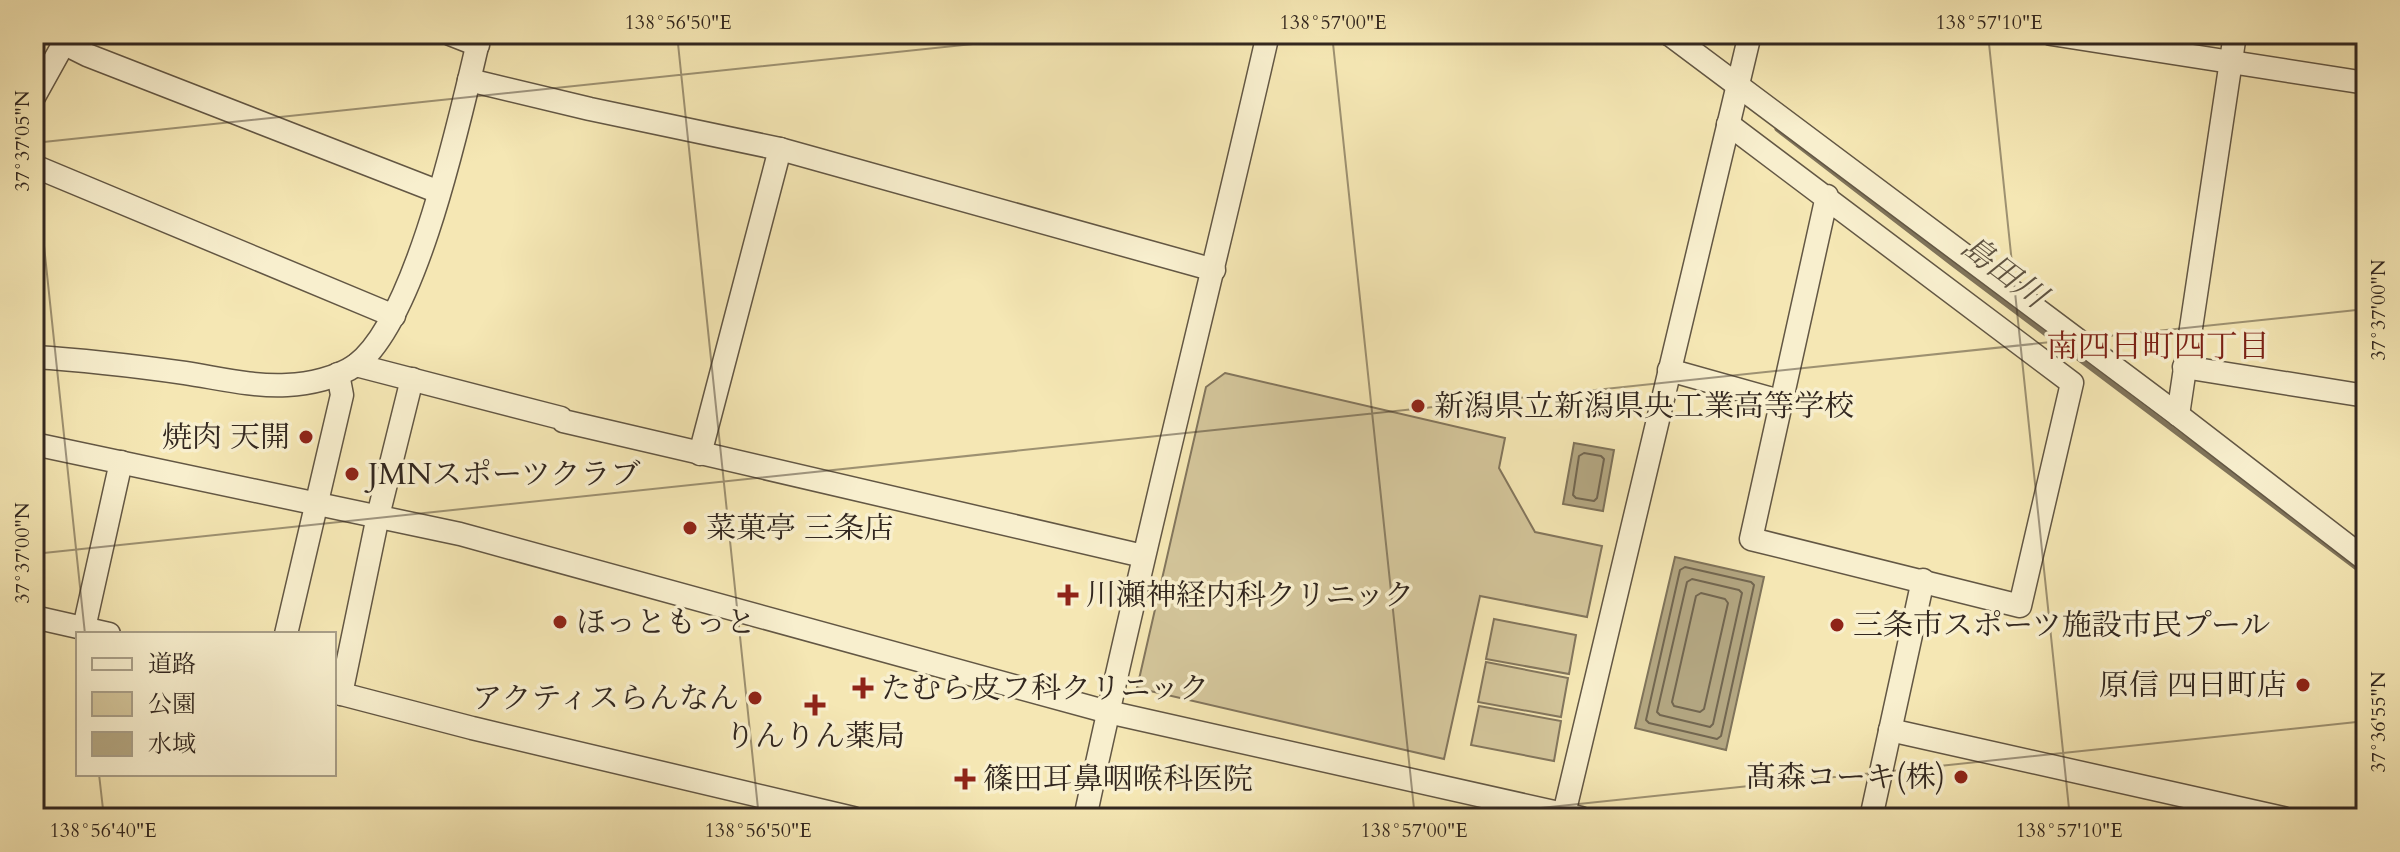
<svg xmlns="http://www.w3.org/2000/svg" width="2400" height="852" viewBox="0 0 2400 852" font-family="Cardo,'Noto Serif JP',serif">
  <rect width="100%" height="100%" fill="#f5e7b4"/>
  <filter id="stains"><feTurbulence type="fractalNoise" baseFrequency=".0025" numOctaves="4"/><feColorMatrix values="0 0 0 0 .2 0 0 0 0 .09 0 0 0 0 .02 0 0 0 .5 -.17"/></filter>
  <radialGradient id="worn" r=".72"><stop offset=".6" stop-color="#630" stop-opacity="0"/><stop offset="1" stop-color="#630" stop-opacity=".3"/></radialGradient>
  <!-- green -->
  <g fill="#d4c69b" stroke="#83765d" stroke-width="2">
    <polygon points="1225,373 1505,438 1499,468 1535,532 1602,546 1587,617 1480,596 1444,759 1137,688 1206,387"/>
    <polygon points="1494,619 1576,635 1569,674 1486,659"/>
    <polygon points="1486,662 1568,678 1561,717 1478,702"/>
    <polygon points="1479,706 1561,721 1554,761 1471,745"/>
  </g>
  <!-- water -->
  <g fill="#b3a681" stroke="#7f735a" stroke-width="2">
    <polygon points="1574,443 1614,450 1603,511 1563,504"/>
    <polygon points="1675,557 1764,577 1726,750 1635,728"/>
  </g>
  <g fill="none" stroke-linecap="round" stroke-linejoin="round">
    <!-- shore -->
    <g stroke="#726650" stroke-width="2">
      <polygon points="1584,453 1601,456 1604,459 1597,498 1594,501 1576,498 1573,495 1579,456"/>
      <polygon points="1685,567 1751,582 1754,585 1721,736 1717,739 1649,723 1646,720 1680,570"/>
      <polygon points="1692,579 1739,590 1742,593 1713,724 1710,727 1660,715 1657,712 1687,582"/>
      <polygon points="1701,593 1725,599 1728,603 1704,709 1700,712 1674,706 1672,702 1696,596"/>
    </g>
    <!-- stream -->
    <g stroke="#7f735a" stroke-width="5">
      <polyline points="1652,34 1664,43"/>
      <polyline points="1777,129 1954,265 2366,575"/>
    </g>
    <defs>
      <g id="minor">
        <polyline points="450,34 478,45"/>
        <polyline points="1669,34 2178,415 2366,560"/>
        <polyline points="2051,34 2366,83"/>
        <polyline points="65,44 87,55 439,192"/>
        <polyline points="469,80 590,109 780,149 1214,270"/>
        <polyline points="34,97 69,34"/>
        <polyline points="1728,124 2072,383 2020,606 1751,539 1827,196"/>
        <polyline points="34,166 394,316"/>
        <path d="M 34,357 C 84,360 135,366 185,373 C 218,378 253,387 287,385 C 309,384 337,378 356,365 C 418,318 461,112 480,34"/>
        <polyline points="356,365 561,418 563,421 1143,556"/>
        <polyline points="2184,367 2366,396"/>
        <polyline points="1669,370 1783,402"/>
        <polyline points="2178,415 2235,34"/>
        <polyline points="34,444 460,534 1108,712 1581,818"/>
        <polyline points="700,454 780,149"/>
        <polyline points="34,617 109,634"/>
        <polyline points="84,628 121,462"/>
        <polyline points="286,634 342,395 338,374"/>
        <polyline points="334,692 472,728 853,818"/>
        <polyline points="341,694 378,516 412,379"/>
        <polyline points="1890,730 2283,818"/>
        <path d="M 1085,818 C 1141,556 1208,296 1268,34"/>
        <polyline points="1563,818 1750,34"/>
        <polyline points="1871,818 1923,580"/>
      </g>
    </defs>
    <!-- minor casing -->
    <use href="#minor" stroke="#635744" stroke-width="25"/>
    <!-- minor -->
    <use href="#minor" stroke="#f8efce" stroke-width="22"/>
  </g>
  <!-- ticks -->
  <path fill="none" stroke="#32271f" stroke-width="2" stroke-opacity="0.45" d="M 677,34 L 759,818M 1332,34 L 1415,818M 1988,34 L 2070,818M 34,143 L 1067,34M 34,151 L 85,634M 34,554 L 2366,309M 99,774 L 104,818M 1446,818 L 2366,721"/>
  <!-- markers -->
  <g fill="#8f2418" stroke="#f8efce" stroke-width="3">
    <circle cx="1418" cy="406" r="8"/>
    <circle cx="306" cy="437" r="8"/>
    <circle cx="352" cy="474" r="8"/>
    <circle cx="690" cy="528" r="8"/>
    <path d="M1064 583h8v8h8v8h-8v8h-8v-8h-8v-8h8z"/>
    <circle cx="560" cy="622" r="8"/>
    <circle cx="1837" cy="625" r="8"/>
    <circle cx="2303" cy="685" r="8"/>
    <path d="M859 676h8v8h8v8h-8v8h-8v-8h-8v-8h8z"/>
    <circle cx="755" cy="698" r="8"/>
    <path d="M811 693h8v8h8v8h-8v8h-8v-8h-8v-8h8z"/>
    <circle cx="1961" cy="777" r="8"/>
    <path d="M961 767h8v8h8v8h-8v8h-8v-8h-8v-8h8z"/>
  </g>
  <g text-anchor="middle" stroke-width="7" stroke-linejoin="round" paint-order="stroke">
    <!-- poi labels -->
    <g font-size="30" fill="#32271f" stroke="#f8efce" text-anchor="start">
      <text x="1434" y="416">新潟県立新潟県央工業高等学校</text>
      <text x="290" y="447" text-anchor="end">焼肉 天開</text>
      <text x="368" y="484">JMNスポーツクラブ</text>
      <text x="706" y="538">菜菓亭 三条店</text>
      <text x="1086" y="605">川瀬神経内科クリニック</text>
      <text x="576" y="632">ほっともっと</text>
      <text x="1853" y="635">三条市スポーツ施設市民プール</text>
      <text x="2287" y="695" text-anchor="end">原信 四日町店</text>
      <text x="881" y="698">たむら皮フ科クリニック</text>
      <text x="739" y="708" text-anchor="end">アクティスらんなん</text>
      <text x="815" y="746" text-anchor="middle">りんりん薬局</text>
      <text x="1945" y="787" text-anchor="end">髙森コーキ(株)</text>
      <text x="983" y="789">篠田耳鼻咽喉科医院</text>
    </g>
    <!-- water labels -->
    <g font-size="32" font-style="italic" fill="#5f5341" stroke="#f8efce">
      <text transform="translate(2004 271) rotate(37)" y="11">島田川</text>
    </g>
    <!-- neighbourhood labels -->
    <g font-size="32" fill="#7a1f14" stroke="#f8efce">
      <text x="2158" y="357">南四日町四丁目</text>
    </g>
  </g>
  <!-- margin -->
  <rect width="2400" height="852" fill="none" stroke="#f5e7b4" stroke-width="88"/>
  <!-- legend -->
  <rect x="76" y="632" width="260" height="144" fill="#f8efce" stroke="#a99f88" stroke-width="2"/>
  <rect x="92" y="658" width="40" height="12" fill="#f8efce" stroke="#a99f88" stroke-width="2"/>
  <text x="148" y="672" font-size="24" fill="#32271f">道路</text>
  <rect x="92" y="692" width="40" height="24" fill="#d4c69b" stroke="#a99f88" stroke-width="2"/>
  <text x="148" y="712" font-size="24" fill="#32271f">公園</text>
  <rect x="92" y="732" width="40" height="24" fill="#b3a681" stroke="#a99f88" stroke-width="2"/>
  <text x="148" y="752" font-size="24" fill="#32271f">水域</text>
  <rect x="44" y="44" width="2312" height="764" fill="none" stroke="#32271f" stroke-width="3"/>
  <g font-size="20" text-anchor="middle" fill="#32271f">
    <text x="678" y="29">138°56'50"E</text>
    <text x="1333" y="29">138°57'00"E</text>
    <text x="1989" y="29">138°57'10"E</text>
    <text transform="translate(22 141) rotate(-90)" y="7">37°37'05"N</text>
    <text transform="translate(2378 310) rotate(-90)" y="7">37°37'00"N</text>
    <text transform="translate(22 553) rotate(-90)" y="7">37°37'00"N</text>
    <text transform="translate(2378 722) rotate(-90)" y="7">37°36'55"N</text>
    <text x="103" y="837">138°56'40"E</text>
    <text x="758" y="837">138°56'50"E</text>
    <text x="1414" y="837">138°57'00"E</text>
    <text x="2069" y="837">138°57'10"E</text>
  </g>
  <rect width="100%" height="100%" filter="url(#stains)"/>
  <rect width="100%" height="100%" fill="url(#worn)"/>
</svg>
